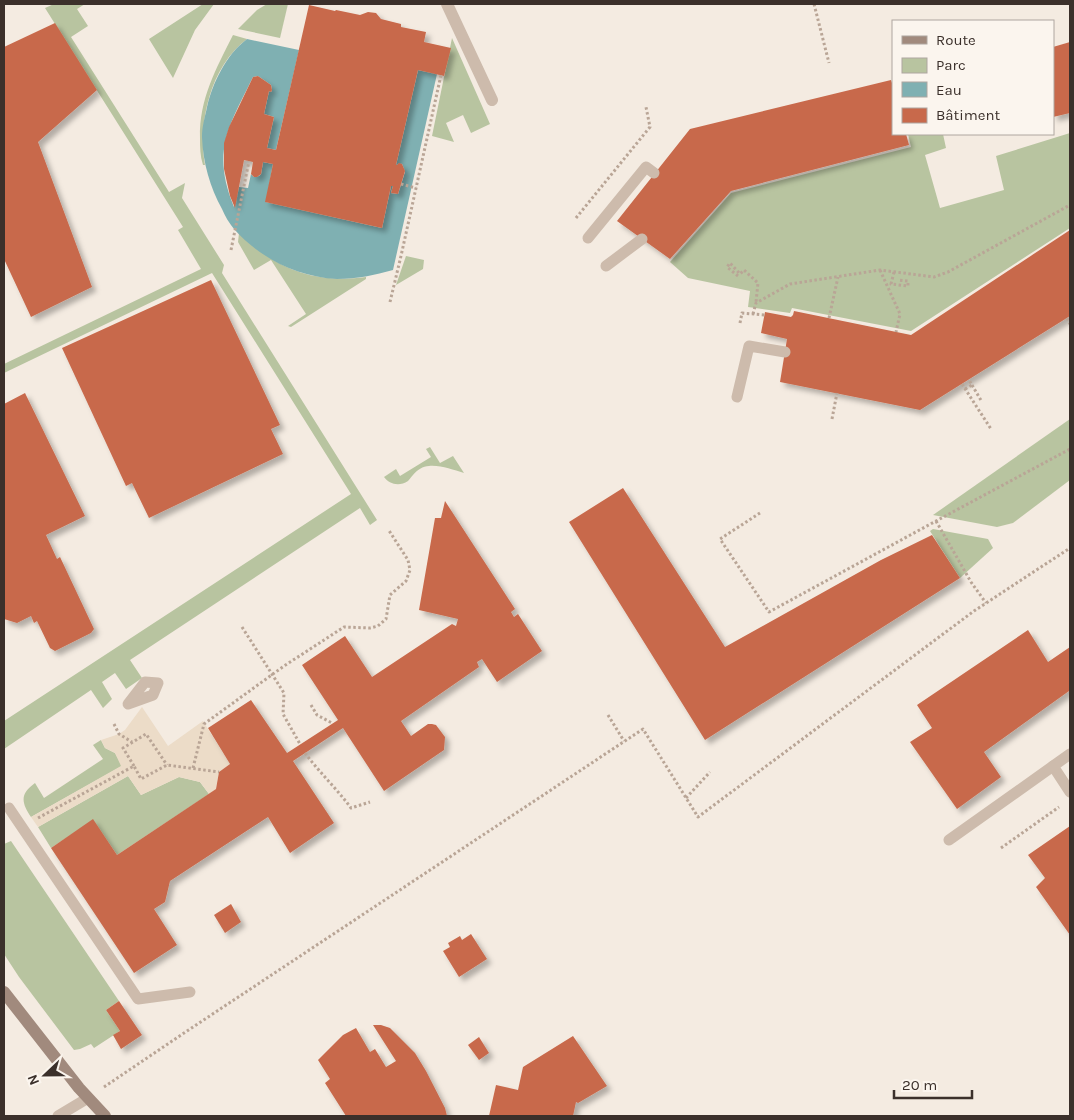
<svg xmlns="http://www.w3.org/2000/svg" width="1074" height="1120" viewBox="0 0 1074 1120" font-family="Karla,sans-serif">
  <defs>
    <filter id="shadow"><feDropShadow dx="4.5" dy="4.5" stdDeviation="2.5" flood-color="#0004"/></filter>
  </defs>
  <rect width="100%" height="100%" fill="#f4ebe1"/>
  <!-- green -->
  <g fill="#b8c4a0">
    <polygon points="54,4 85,4 77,9 88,26 71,37 169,192 185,183 182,198 224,265 222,273 377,520 370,525 360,508 130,660 142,678 126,689 115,673 102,682 112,699 103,708 91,690 4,749 4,721 351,494 212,273 4,373 4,364 201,269 178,230 183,227 45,8"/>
    <polygon points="203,4 214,4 195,30 173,78 149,39"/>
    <polygon points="267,4 288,4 280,38 238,29 257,10"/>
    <path d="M 233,35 L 247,39 C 210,67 198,122 205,165 L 203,165 C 200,156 200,147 200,138 C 199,99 216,69 233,35 Z"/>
    <polygon points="452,38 490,124 471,133 463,115 446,123 454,142 432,136"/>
    <polygon points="1070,133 1070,228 911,331 792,308 790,313 748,307 750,291 688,278 670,262 731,193 911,147 908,134 943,134 946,148 925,155 940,208 1004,190 996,156"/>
    <path d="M 239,233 C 276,269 314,284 366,277 L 366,279 L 291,327 L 288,326 L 306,314 L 271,260 L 254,270 L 238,242 Z"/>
    <polygon points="406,256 424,260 423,269 396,285"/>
    <polygon points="1070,419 1070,480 1013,523 997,527 933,515"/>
    <path d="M 430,447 L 440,463 L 453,456 L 464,473 C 453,470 441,465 429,466 C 423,466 417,470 413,475 C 412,476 409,480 408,481 C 399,487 389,484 384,477 L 396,469 L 400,476 L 431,457 L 426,449 Z"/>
    <polygon points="933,529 988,539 993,548 960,578 930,531"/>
    <path d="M 101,740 L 105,748 L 115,753 L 122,766 L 31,817 C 21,802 20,794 35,783 L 44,798 L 103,759 L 93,745 Z"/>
    <polygon points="128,776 141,795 179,777 200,782 209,794 117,855 93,820 51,848 38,827"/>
    <polygon points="11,841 119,1001 106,1010 120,1031 94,1048 91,1044 80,1049 74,1050 19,977 4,954 4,844"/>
  </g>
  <!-- plaza -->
  <polygon fill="#ecdcc8" points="142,707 168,746 203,721 230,764 219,772 216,789 209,794 200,782 179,777 141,795 128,776 38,827 31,817 121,766 115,753 105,748 101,740 119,734 125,730"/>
  <!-- water -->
  <path fill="#7fb0b2" d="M 247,39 L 299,50 L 276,150 L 267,148 L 274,117 L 264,114 L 269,91 L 271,92 L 272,90 L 271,85 L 258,76 L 253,77 C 229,126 211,151 234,207 L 239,187 L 248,188 L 251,174 L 254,177 L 259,176 L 261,174 L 263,162 L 273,164 L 266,202 L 382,228 L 391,186 L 393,186 L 391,193 L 398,194 L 405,172 L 402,164 L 396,165 L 418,70 L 437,74 L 393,270 C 375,275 357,279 337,279 C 297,277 260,258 234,229 C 229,223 225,216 222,209 C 210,187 203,163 202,137 C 202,126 205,117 207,107 C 213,82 226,55 247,39 Z"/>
  <!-- building -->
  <g fill="#c8694b" filter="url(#shadow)">
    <polygon points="309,5 335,11 336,10 360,15 368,12 376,13 381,19 401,24 401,27 426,32 424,42 451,48 444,76 418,70 396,165 397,165 399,163 402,164 405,171 398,194 391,193 393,186 391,186 382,228 265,202 273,164 263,162 261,174 257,177 254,177 251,174 253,162 244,160 235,208 230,196 224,169 224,143 229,127 253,77 258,76 271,85 272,90 271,92 269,91 264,114 274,117 267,148 276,150"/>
    <polygon points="55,23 97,90 38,142 92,287 31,317 4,259 4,47"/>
    <polygon points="1070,42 1070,113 1053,117 1053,47"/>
    <polygon points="891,80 893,86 893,134 906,134 909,145 731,191 670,259 617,221 690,129"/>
    <polygon points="1070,230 1070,316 920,410 780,382 787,339 761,333 765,312 791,317 793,315 794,311 911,335"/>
    <polygon points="211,280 280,425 271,429 283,454 149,518 132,483 126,486 62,348"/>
    <polygon points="25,393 85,516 46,535 57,559 60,557 94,629 91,633 55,651 50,648 37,621 34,623 31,616 17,623 4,619 4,404"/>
    <polygon points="623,488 725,647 881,560 932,535 960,578 705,740 569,522"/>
    <polygon points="445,501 515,609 511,612 514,617 518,614 542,651 497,682 482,659 477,662 479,667 401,721 411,736 428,724 432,724 436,725 445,737 444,750 384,791 343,728 293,761 334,823 290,853 268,817 170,881 165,902 154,909 177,945 134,973 51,848 93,819 117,855 216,789 219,772 230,764 208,728 251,700 287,753 338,720 302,665 345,636 372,677 452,624 456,626 458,619 419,610 435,518 441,518"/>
    <polygon points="1028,630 1048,662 1070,647 1070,693 1069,691 984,752 1001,777 957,809 910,742 932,728 917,705"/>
    <polygon points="1070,826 1070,935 1036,887 1045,878 1028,855"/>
    <polygon points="231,904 241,922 225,933 214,915"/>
    <polygon points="471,934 487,959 459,977 443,951 450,947 448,943 460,936 462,940"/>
    <polygon points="119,1001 142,1035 121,1049 113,1035 120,1031 106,1010"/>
    <polygon points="373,1025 381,1025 390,1028 415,1053 426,1071 445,1108 447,1116 346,1116 325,1083 330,1079 318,1060 343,1035 356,1028 370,1052 375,1049 386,1067 396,1061"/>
    <polygon points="573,1036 607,1086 578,1103 576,1102 573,1116 489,1116 496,1085 518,1090 523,1067"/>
    <polygon points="479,1037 489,1053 479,1060 468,1045"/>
  </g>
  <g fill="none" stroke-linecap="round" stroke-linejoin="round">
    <!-- path -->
    <g stroke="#b9a596" stroke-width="3" stroke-dasharray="2.5 2.5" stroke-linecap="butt">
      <polyline points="814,4 829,63"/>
      <polyline points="401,184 416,188"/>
      <polyline points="576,218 650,127 646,107"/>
      <polyline points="231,250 249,161"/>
      <polyline points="880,270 900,314 896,332"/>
      <polyline points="894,272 891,284 908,286 908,281 898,280"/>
      <polyline points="738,276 727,267 730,263 740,274 744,270 758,283 756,302"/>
      <polyline points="390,302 401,256 441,75"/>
      <polyline points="753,314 756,303 790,284 880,270 934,277 948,272 1070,205"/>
      <polyline points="829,318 838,277"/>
      <polyline points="1067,318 1070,324"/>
      <polyline points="740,323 742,313 765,315"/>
      <polyline points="962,384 991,429"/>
      <polyline points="972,385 982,402"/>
      <polyline points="965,389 972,385 969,380"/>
      <polyline points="832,419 837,393"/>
      <polyline points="760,513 720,539 769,612 936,521 1070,449"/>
      <polyline points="936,521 971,582 986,603"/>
      <polyline points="242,627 284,693 283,714 300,744"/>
      <polyline points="311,705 317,715 332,723"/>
      <polyline points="608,715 624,741"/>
      <polyline points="114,724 119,734 132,742"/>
      <path d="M 305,753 C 319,772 337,789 351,808 L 370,802"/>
      <polyline points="134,766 123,748 146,734 167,765"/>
      <polyline points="193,768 204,724 284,666 344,627 370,628 378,626 386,619 390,595 406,581 410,570 408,560 388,529"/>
      <polyline points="686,798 710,772"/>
      <polyline points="38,818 134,766 141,779 167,765 219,772"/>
      <polyline points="1001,848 1059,807"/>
      <polyline points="104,1087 187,1031 643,729 698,817 974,611 1070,548"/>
    </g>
    <!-- lane -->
    <g stroke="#cdbbac" stroke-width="11">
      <polyline points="588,238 646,167 654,173"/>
      <polyline points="606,266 642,239"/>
      <polyline points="737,397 749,346 785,352"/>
      <polygon points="145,682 158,683 153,695 128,704"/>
      <polyline points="1053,766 1070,792"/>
      <polyline points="9,808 138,999 190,992"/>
      <polyline points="949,840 1070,754"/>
      <polyline points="58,1116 88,1098"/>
    </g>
    <!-- street -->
    <polyline stroke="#cdbbac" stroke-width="12" points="447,4 492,100"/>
    <!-- secondary -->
    <polyline stroke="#a18a7d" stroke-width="12" points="4,992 79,1088 105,1116"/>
  </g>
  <!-- border -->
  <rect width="1074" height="1120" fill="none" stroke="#3b302b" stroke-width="10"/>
  <!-- legend -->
  <rect x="892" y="20" width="162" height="115" fill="#fbf5ee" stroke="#aea6a0"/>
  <rect x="902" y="36" width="25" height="8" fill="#a18a7d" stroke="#aea6a0"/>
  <text x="936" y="45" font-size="15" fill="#3b302b">Route</text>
  <rect x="902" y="58" width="25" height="15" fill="#b8c4a0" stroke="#aea6a0"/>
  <text x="936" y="70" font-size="15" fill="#3b302b">Parc</text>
  <rect x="902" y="82" width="25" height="15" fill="#7fb0b2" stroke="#aea6a0"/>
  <text x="936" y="95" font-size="15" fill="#3b302b">Eau</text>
  <rect x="902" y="108" width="25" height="15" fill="#c8694b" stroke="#aea6a0"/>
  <text x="936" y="120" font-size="15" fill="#3b302b">Bâtiment</text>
  <!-- north arrow -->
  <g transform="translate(45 1075) rotate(248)" stroke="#fbf5ee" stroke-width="4" paint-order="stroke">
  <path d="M0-4L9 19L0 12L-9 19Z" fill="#3b302b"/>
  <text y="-8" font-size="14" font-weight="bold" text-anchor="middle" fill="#3b302b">N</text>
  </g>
  <!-- scale -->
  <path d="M894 1090v8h78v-8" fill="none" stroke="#3b302b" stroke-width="2.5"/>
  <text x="902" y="1090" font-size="15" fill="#3b302b" stroke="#fbf5ee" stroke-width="4" paint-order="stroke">20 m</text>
</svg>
